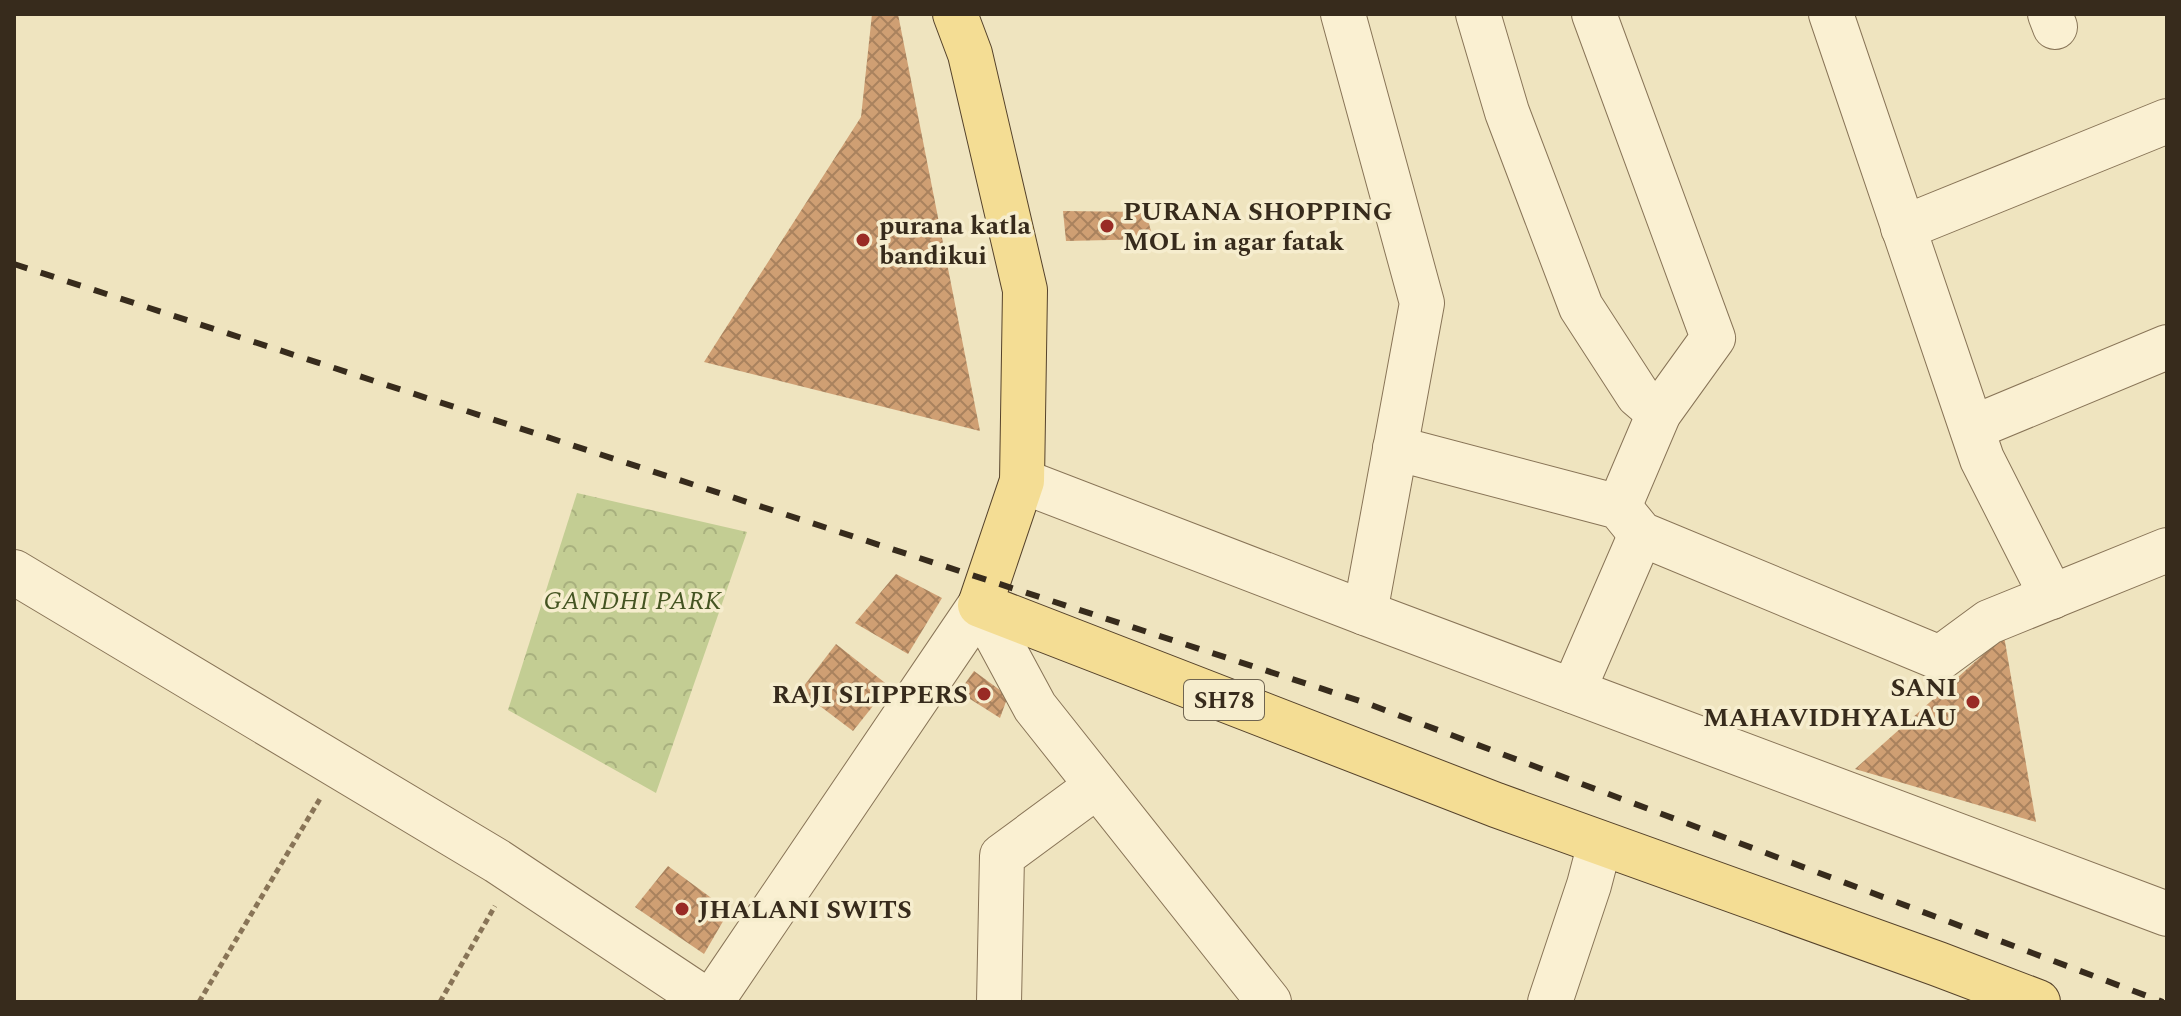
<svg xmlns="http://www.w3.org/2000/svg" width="2181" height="1016" viewBox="0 0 2181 1016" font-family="Spectral,serif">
  <defs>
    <pattern id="park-crowns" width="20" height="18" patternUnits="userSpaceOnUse" patternTransform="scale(2)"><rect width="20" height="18" fill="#c3cd93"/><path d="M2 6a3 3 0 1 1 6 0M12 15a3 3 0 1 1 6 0" fill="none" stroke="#a8b07e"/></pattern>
    <pattern id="building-cross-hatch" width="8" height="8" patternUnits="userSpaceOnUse" patternTransform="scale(2)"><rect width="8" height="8" fill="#cf9f73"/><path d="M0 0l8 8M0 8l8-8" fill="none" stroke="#a9825e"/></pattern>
  </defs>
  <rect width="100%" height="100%" fill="#efe4bf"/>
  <!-- park -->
  <polygon fill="url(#park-crowns)" points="577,493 747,532 656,793 508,710"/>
  <!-- building -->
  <g fill="url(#building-cross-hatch)">
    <polygon points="872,14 898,14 980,431 704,362 861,117"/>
    <polygon points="1063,211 1146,212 1153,239 1066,241"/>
    <polygon points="896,574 942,598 908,654 855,623"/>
    <polygon points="2004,636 2036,822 1855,769"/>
    <polygon points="836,644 889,686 853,731 800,691"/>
    <polygon points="974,671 1008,696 1000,718 959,692"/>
    <polygon points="668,866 729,911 704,954 635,907"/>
  </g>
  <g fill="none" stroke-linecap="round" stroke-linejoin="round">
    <defs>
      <g id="minor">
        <polyline points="1343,14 1422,303 1365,613"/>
        <polyline points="1478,14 1507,112 1581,307 1638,395 1659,413"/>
        <polyline points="1594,14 1713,338 1659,413 1619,507"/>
        <polyline points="1831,14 1982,459 2052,597"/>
        <polyline points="2050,14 2055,27"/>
        <polyline points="1903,228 2167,121"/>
        <polyline points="1972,428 2167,347"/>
        <polyline points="1395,448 1619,507 1641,534 1940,658 1989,622 2167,550"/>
        <polyline points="1022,481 1365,613 2167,914"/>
        <polyline points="14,572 497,861 709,1002"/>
        <polyline points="1573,691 1641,534"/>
        <polyline points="711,1002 980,605 1035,707 1269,1002"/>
        <polyline points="999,1002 1002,856 1097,786"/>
        <polyline points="1550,1002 1589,885 1600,843"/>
      </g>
      <polyline id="major" points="955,14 970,54 1025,290 1022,481 980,605 1496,805 1938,964 2038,1002"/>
    </defs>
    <!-- minor casing -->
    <use href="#minor" stroke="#887457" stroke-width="46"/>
    <!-- major casing -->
    <use href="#major" stroke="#55422b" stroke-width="46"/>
    <!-- path -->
    <g stroke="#887457" stroke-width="5" stroke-dasharray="6 4" stroke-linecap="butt">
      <polyline points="199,1002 321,797"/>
      <polyline points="440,1002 495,906"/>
    </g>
    <!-- minor -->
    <use href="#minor" stroke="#faf0d2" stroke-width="44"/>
    <!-- major -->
    <use href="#major" stroke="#f4dd94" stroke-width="44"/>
    <!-- rail -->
    <polyline stroke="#372b1c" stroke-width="6" stroke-dasharray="14 14" stroke-linecap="butt" points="14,264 1366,703 2163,1002"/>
  </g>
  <!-- markers -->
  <g fill="#992b25" stroke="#f6edce" stroke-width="3">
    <circle cx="1107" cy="226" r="8"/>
    <circle cx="863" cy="240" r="8"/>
    <circle cx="984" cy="694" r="8"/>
    <circle cx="1973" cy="702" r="8"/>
    <circle cx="682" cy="909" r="8"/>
  </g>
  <g text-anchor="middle" stroke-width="7" stroke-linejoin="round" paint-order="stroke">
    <!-- shield labels -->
    <rect fill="#f6edce" stroke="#706551" stroke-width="2" x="1184" y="680" width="80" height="40" rx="6"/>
    <g font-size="24" font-weight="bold" fill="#372b1c">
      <text x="1224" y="708">SH78</text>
    </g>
    <!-- poi labels -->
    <g font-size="26" font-weight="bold" fill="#372b1c" stroke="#f6edce" text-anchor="start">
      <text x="1123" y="220">PURANA SHOPPING<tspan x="1123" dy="30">MOL in agar fatak</tspan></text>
      <text x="879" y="234">purana katla<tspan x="879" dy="30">bandikui</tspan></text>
      <text x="1957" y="696" text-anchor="end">SANI<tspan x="1957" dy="30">MAHAVIDHYALAU</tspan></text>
      <text x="968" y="703" text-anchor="end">RAJI SLIPPERS</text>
      <text x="698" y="918">JHALANI SWITS</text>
    </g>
    <!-- park labels -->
    <g font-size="26" font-style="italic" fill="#445422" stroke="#f6edce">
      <text x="633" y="609">GANDHI PARK</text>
    </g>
  </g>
  <!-- border -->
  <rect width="2181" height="1016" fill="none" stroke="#372b1c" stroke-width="32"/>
</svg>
